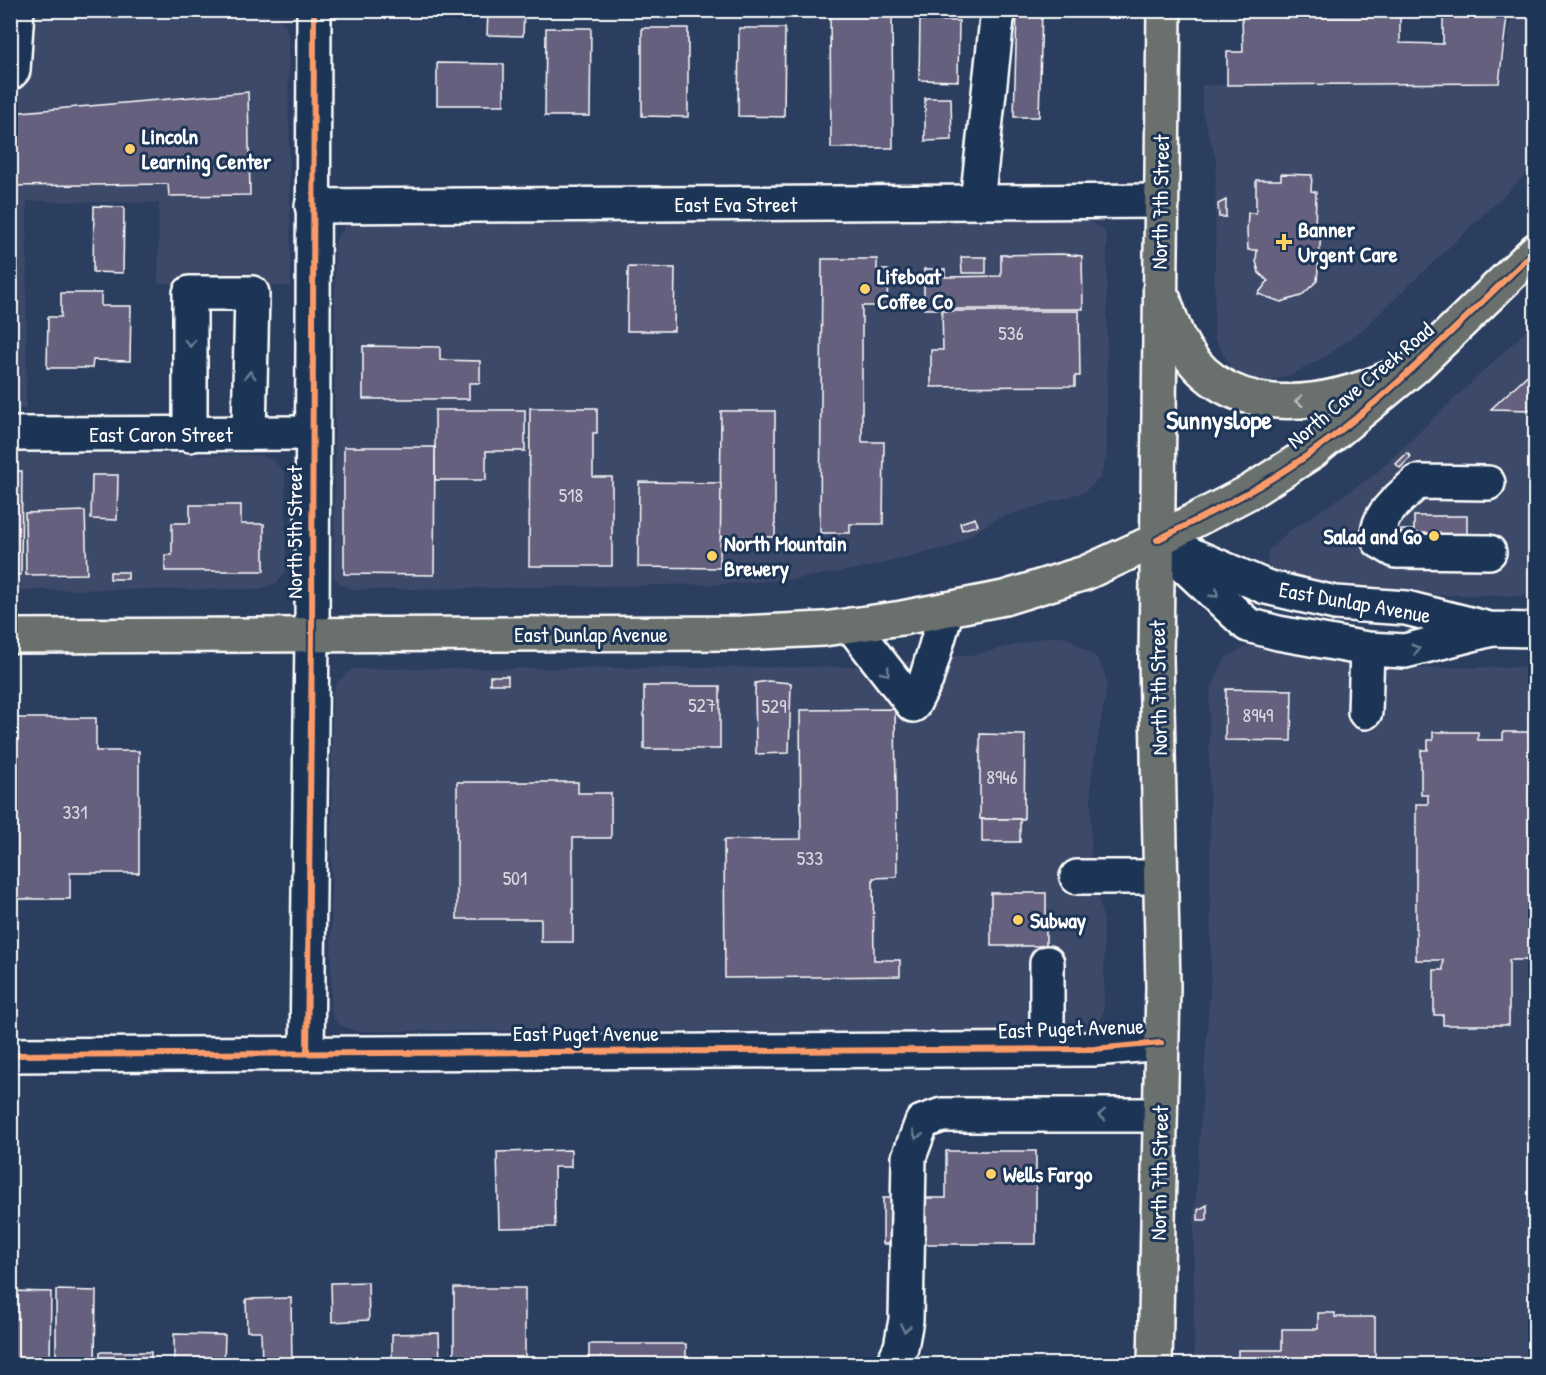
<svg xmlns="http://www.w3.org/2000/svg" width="1546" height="1375" viewBox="0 0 1546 1375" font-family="'Patrick Hand',sans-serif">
  <rect width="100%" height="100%" fill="#2b3e5f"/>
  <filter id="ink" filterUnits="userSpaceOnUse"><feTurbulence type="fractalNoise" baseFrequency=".0167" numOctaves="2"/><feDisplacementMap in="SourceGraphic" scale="12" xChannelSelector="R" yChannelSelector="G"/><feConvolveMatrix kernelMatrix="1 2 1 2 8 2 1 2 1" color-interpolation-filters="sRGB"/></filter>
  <g filter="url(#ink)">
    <!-- built -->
    <g fill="#3c4868">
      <polygon points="1513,11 1535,11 1535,166 1363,329 1328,355 1293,374 1271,381 1251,380 1231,368 1214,338 1216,159 1202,112 1202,85 1499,83"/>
      <polygon points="270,15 278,17 286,26 288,34 291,286 158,283 159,203 27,201 26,409 10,409 10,16"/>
      <polygon points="1085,220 1103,228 1107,239 1107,454 1100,478 1084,492 998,518 953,546 869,567 796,579 729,584 354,590 340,584 334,576 335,241 345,225 354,221"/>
      <polygon points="1535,322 1535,596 1377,594 1292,579 1272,572 1267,562 1268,551 1289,531 1373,476"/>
      <polygon points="11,453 261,455 275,461 285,474 286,571 277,583 261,589 11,590"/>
      <polygon points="1065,636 1096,657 1104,671 1107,686 1091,779 1091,868 1104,921 1104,1008 1101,1019 1093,1027 1083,1031 355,1031 342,1026 334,1019 331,1009 332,694 337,682 352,669 846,667 978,654 1046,637"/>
      <polygon points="1263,646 1337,661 1412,668 1535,667 1535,1364 1194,1364 1194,1218 1211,974 1209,706 1211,690 1225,658 1245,647"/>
    </g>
    <!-- building -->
    <g fill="#65617e" stroke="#fff" stroke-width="1.5">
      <polygon points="488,10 524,10 523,36 487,35"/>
      <polygon points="830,10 892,10 893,148 831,148"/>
      <polygon points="1017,10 1042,10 1039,117 1014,117"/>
      <polygon points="1400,14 1400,43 1443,44 1443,14 1507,16 1499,83 1227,85 1227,52 1243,52 1242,16"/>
      <polygon points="920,20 959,21 958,81 919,80"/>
      <polygon points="546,28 591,28 590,116 545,116"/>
      <polygon points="642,28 688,28 688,117 642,116"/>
      <polygon points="739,28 785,28 784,117 738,116"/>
      <polygon points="437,63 504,64 504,105 437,105"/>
      <polygon points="248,92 250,195 169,196 168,184 10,186 10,113"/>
      <polygon points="925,98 951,98 952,140 925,141"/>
      <polygon points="1281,174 1312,175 1311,191 1316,192 1315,234 1321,234 1317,281 1301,296 1281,302 1258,294 1268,281 1259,273 1256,261 1257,250 1248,250 1247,231 1248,213 1256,213 1256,180 1281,180"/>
      <polygon points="1226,200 1226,217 1219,217 1218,204"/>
      <polygon points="94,206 124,207 123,273 93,272"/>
      <polygon points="1062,254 1082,256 1083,309 924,309 924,269 945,269 945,277 1001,276 1001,255"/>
      <polygon points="961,257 986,257 986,273 962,273"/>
      <polygon points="822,259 877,259 877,270 888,270 887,306 862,306 862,442 884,442 883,524 850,524 850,533 820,533"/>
      <polygon points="628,267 675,268 674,331 627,331"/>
      <polygon points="61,293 101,293 101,306 131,306 130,361 93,360 92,368 47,368 48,317 61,317"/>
      <polygon points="942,311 1079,311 1080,376 1075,376 1075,386 931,387 931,350 943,350"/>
      <polygon points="363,346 440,347 440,360 480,361 480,383 469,383 469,399 363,399"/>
      <polygon points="1536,367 1536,410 1491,409"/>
      <polygon points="530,408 597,408 597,433 593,433 593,477 612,477 612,566 529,566"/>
      <polygon points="435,410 525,410 525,451 486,451 486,480 435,480"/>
      <polygon points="721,411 775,411 775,537 720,537"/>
      <polygon points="344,447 435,447 434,575 344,574"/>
      <polygon points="1407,453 1411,457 1400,468 1396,464"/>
      <polygon points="10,471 22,471 21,575 10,574"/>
      <polygon points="92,475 118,475 117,520 91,519"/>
      <polygon points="639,482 721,483 720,568 638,567"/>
      <polygon points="190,505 241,505 241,524 264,524 264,571 165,571 165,555 172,555 172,523 190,523"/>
      <polygon points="85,511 87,574 26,575 25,513"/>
      <polygon points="1414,516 1467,516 1467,544 1401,543 1401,530 1414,530"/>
      <polygon points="975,518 978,525 962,530 960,523"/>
      <rect x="110" y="572" width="18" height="7"/>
      <rect x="490" y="676" width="18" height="8"/>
      <polygon points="768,681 791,683 789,753 756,754 755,683"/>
      <rect x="644" y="686" width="76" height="63"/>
      <polygon points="1226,689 1292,690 1291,741 1225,740"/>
      <polygon points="895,709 897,877 873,878 874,960 900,960 900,976 725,978 724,840 801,839 800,710"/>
      <polygon points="10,718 96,718 96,751 139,751 139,873 70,873 70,899 10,899"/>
      <polygon points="1433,732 1478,732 1478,740 1503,740 1503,732 1536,732 1536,960 1509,960 1509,1025 1443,1025 1443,1015 1434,1015 1434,970 1443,970 1443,960 1416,960 1416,804 1428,804 1428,795 1421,795 1421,750 1428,750 1428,740 1433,740"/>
      <polygon points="980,734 1025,735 1024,819 980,819"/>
      <polygon points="457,782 578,782 578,793 611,793 611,838 573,838 573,942 541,942 541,919 457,919"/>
      <rect x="982" y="819" width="38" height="23"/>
      <rect x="991" y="893" width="55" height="53"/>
      <polygon points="571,1150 571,1167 554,1167 555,1227 499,1228 497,1152"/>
      <polygon points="946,1151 1036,1151 1036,1244 883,1244 883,1198 946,1198"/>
      <polygon points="1207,1205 1207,1220 1198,1220 1198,1210"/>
      <polygon points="368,1282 369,1320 332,1322 331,1283"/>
      <rect x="454" y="1288" width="71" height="76"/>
      <polygon points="56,1290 96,1291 95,1364 56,1364"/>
      <polygon points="10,1291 51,1292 50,1364 10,1364"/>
      <polygon points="291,1298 292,1364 262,1364 261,1331 247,1331 246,1299"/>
      <polygon points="1318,1313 1335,1313 1335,1317 1375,1317 1375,1359 1365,1359 1365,1364 1238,1364 1238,1350 1282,1350 1282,1329 1318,1329"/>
      <polygon points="439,1333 440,1364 392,1364 392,1334"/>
      <polygon points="174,1334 225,1335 224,1364 174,1364"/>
      <polygon points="589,1344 686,1344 686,1359 697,1359 697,1364 589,1364"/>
      <rect x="100" y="1352" width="51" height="12"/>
      <polygon points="344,1358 368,1360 368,1364 344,1364"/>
    </g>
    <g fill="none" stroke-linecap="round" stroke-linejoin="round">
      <defs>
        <g id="minor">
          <polyline points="10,73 13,70 17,10"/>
          <polyline points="977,202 998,10"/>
          <polyline points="312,206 1160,201"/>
          <polyline points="10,434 312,433"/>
          <polyline points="190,435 190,293 252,293 249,433"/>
          <path d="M 1488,483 L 1417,482 C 1401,498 1373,516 1379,541 L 1396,551 L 1489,552"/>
          <polyline points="1157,540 1266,587 1335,603 1406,608 1489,629 1536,630"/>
          <polyline points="1173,555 1248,625 1278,633 1367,649 1405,651 1488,630"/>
          <polyline points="851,625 913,705 926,680 947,609"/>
          <polyline points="1365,712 1367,649"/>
          <polyline points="1077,877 1161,877"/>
          <polyline points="1047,1049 1047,963"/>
          <polyline points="307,1053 312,636 314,10"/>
          <polyline points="10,1055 1094,1049 1161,1043"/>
          <polyline points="893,1364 901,1347 906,1320 909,1157 922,1122 942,1115 1160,1115"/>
        </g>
        <g id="major">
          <path d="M 1164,300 C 1168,312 1172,324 1177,335 C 1219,423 1319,409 1394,376"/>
          <polyline points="10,636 741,633 824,629 902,618 1004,598 1085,573 1157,540 1251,491 1312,452 1415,367 1536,250"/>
          <polyline points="1155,1364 1163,987 1156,658 1164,10"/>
        </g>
      </defs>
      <!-- minor casing -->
      <use href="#minor" stroke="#fff" stroke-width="38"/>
      <!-- major casing -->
      <use href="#major" stroke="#fff" stroke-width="38"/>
      <!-- path -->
      <g stroke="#fff" stroke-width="4" stroke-dasharray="1.5 4.5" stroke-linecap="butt">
        <polyline points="1205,419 1217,420"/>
        <polyline points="1217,420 1223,429"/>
      </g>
      <!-- minor -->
      <use href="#minor" stroke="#1d3557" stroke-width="33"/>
      <!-- major -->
      <use href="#major" stroke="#6b706d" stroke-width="33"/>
      <defs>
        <g id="cycleway">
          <path d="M 1157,540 C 1210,513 1263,487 1312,452 C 1394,393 1463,319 1536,250"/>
          <polyline points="307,1053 312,636 314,10"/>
          <polyline points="10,1055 1094,1049 1161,1043"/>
        </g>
      </defs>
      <!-- cycleway casing -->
      <use href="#cycleway" stroke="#1d3557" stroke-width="10"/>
      <!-- cycleway -->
      <use href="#cycleway" stroke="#fa9b69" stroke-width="6"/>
    </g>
    <!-- one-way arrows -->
    <defs><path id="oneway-chevron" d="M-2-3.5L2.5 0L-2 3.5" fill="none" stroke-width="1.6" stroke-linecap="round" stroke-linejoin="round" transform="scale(1.5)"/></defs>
    <g stroke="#6c7c92">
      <use href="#oneway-chevron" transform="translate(190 343) rotate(90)"/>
      <use href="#oneway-chevron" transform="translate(250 375) rotate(-89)"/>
      <use href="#oneway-chevron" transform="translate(1215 594) rotate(43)"/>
      <use href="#oneway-chevron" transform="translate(1416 649) rotate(-15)"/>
      <use href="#oneway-chevron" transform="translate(886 672) rotate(51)"/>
      <use href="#oneway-chevron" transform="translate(1102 1115) rotate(179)"/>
      <use href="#oneway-chevron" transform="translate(917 1135) rotate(110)"/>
      <use href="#oneway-chevron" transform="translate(905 1328) rotate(100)"/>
    </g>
    <use stroke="#bcbfbd" href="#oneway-chevron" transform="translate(1299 401) rotate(175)"/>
  </g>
  <!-- markers -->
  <g fill="#ffd166" stroke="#1d3557" stroke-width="2">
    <circle cx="130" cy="149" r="6"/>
    <path d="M1281 233h6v6h6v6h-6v6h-6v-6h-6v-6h6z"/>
    <circle cx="865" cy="289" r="6"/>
    <circle cx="1434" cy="536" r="6"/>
    <circle cx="712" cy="556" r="6"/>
    <circle cx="1018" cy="920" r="6"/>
    <circle cx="991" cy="1174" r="6"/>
  </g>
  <g text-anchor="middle" stroke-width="6" stroke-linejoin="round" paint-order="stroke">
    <!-- number labels -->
    <g font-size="20" fill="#d8d8df">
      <text x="1011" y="340">536</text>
      <text x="571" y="502">518</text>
      <text x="702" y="712">527</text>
      <text x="774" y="713">529</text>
      <text x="1258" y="722">8949</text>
      <text x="1002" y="784">8946</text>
      <text x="75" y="819">331</text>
      <text x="810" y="865">533</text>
      <text x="515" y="885">501</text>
    </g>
    <!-- poi labels -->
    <g font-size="22" font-weight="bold" fill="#fff" stroke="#1d3557" text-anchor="start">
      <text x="142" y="144">Lincoln<tspan x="142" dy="25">Learning Center</tspan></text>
      <text x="1298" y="237">Banner<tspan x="1298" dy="25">Urgent Care</tspan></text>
      <text x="877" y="284">Lifeboat<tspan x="877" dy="25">Coffee Co</tspan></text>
      <text x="1422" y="544" text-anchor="end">Salad and Go</text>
      <text x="724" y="551">North Mountain<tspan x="724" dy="25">Brewery</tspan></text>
      <text x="1030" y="928">Subway</text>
      <text x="1003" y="1182">Wells Fargo</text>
    </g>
    <!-- street labels -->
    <g font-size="22" fill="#fff" stroke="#1d3557">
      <text transform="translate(1160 202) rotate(-89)" y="8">North 7th Street</text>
      <text x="736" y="212">East Eva Street</text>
      <text transform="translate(1360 385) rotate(-40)" y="8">North Cave Creek Road</text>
      <text x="161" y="442">East Caron Street</text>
      <text transform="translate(294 532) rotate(-90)" y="8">North 5th Street</text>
      <text transform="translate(1355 602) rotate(10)" y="8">East Dunlap Avenue</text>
      <text x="591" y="642">East Dunlap Avenue</text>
      <text transform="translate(1158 688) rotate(-91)" y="8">North 7th Street</text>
      <text transform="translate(1071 1028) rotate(-2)" y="8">East Puget Avenue</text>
      <text x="586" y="1041">East Puget Avenue</text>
      <text transform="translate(1159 1173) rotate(-89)" y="8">North 7th Street</text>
    </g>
    <!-- quarter labels -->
    <g font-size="26" font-weight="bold" fill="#fff" stroke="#1d3557">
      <text x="1219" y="429">Sunnyslope</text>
    </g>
  </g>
  <!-- margin -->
  <rect width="1546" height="1375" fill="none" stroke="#1d3557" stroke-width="36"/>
  <rect x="18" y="18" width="1510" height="1339" fill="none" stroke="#fff" stroke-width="2" filter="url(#ink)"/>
</svg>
